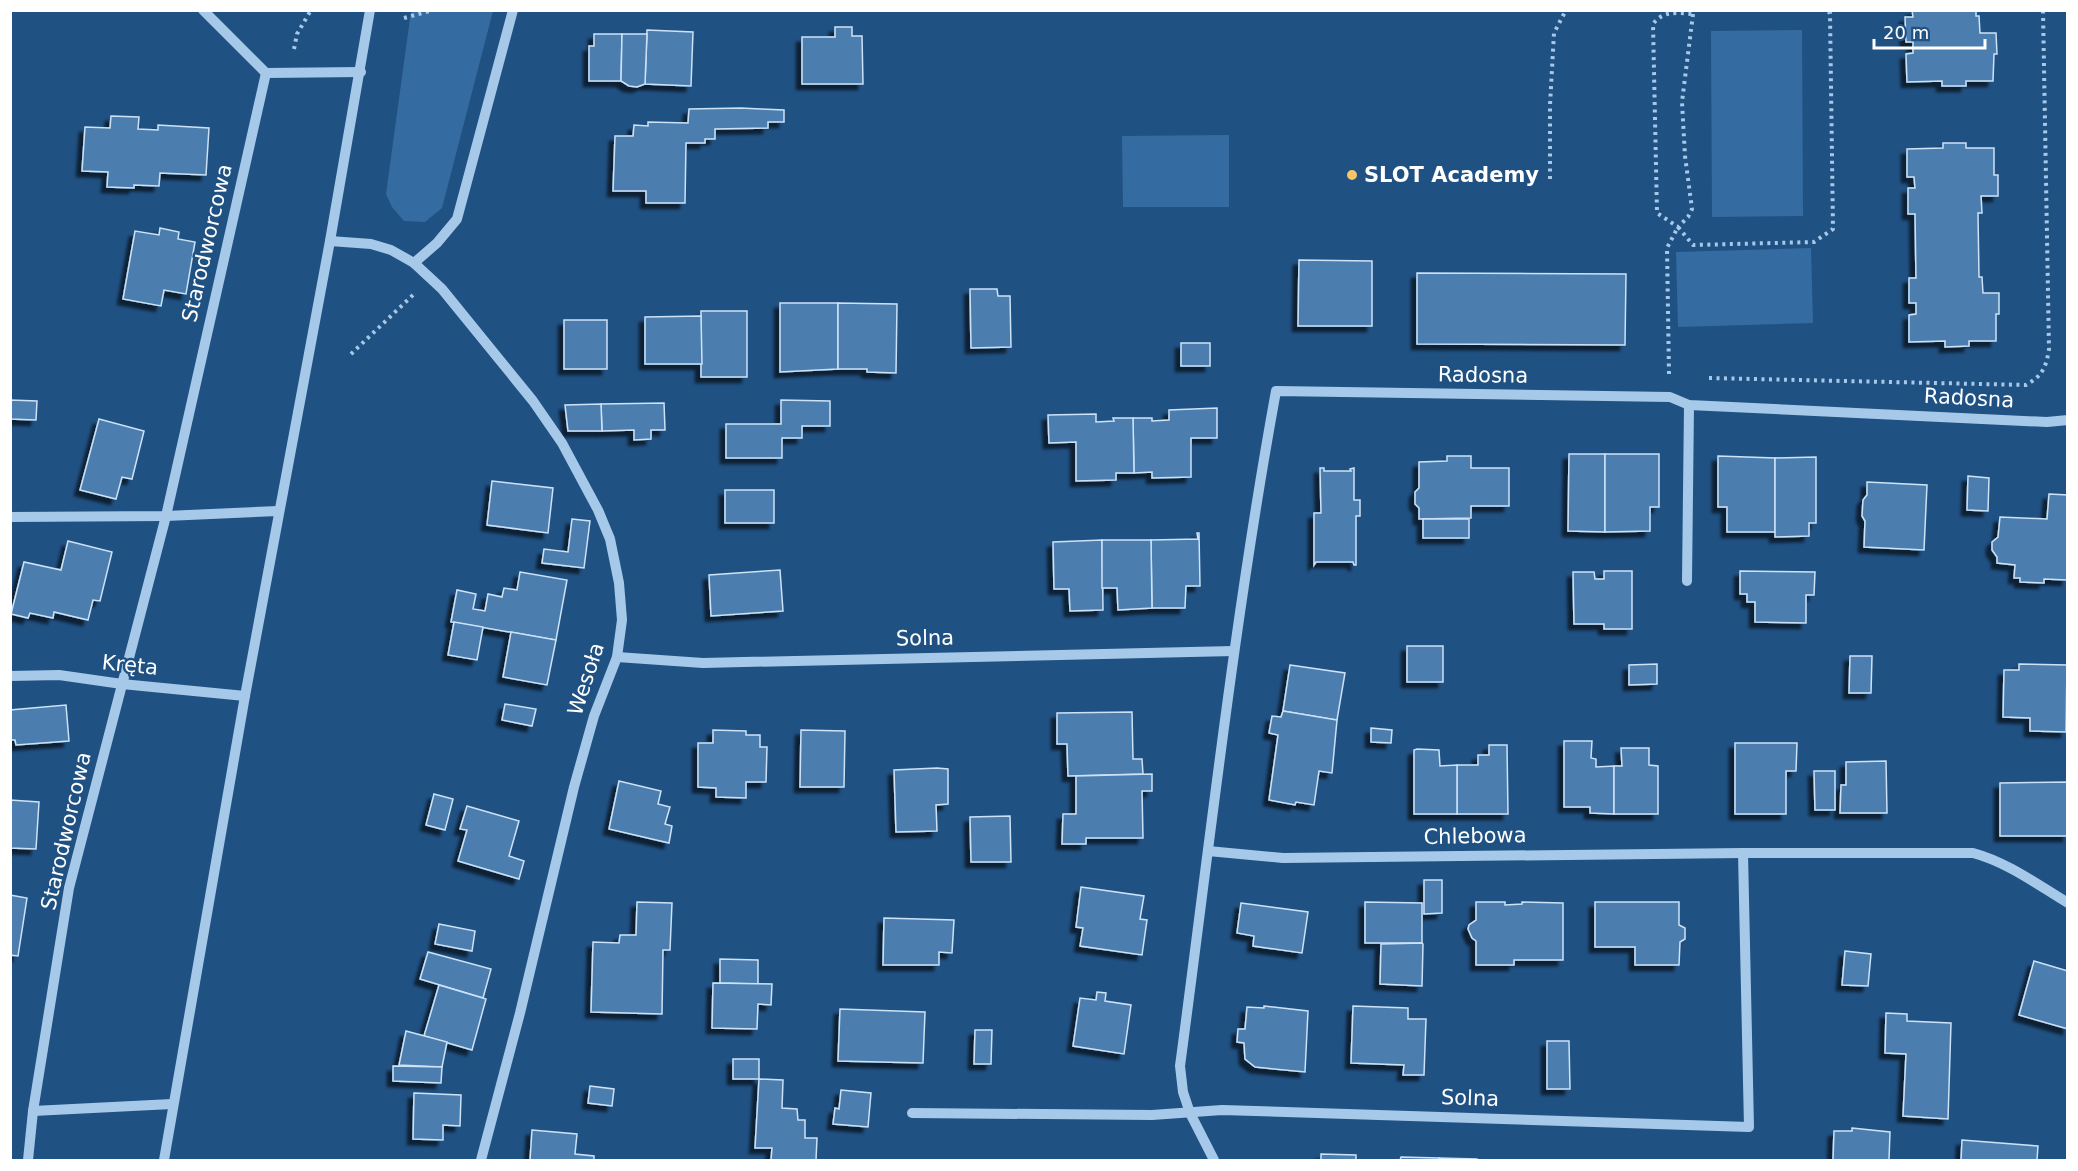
<svg xmlns="http://www.w3.org/2000/svg" width="2078" height="1171" viewBox="0 0 2078 1171" font-family="'DejaVu Sans',sans-serif">
  <defs>
    <filter id="shadow"><feDropShadow dx="-5.5" dy="5.5" stdDeviation="1.5" flood-color="#0009"/></filter>
  </defs>
  <rect width="100%" height="100%" fill="#205183"/>
  <!-- green -->
  <g fill="#346ca1">
    <polygon points="411,11 493,11 442,208 425,222 404,221 392,207 386,194"/>
    <polygon points="1802,30 1803,216 1712,217 1711,31"/>
    <polygon points="1229,135 1229,207 1123,207 1122,136"/>
    <polygon points="1811,248 1813,323 1678,327 1676,252"/>
  </g>
  <!-- building -->
  <g fill="#4c7eae" stroke="#cce2f7" stroke-width="1.5" filter="url(#shadow)">
    <polygon points="1912,10 1976,10 1976,16 1979,16 1980,33 1996,33 1997,54 1994,54 1993,81 1966,81 1966,86 1942,86 1942,81 1907,82 1906,54 1913,53 1913,42 1906,42 1905,17 1913,17"/>
    <polygon points="835,27 852,27 852,36 862,36 863,84 802,84 802,37 835,37"/>
    <polygon points="647,30 693,32 691,86 645,84"/>
    <polygon points="594,34 622,34 621,81 589,81 589,46 594,46"/>
    <polygon points="622,34 647,34 645,84 637,87 629,86 621,81"/>
    <polygon points="741,108 784,110 784,122 768,122 768,128 715,129 715,139 705,139 705,143 686,143 685,203 646,203 646,191 613,191 615,136 633,136 634,125 648,126 648,122 688,123 689,109"/>
    <polygon points="111,116 139,117 138,129 158,130 158,125 209,128 206,175 160,173 159,186 134,185 134,188 107,187 108,172 82,171 85,127 110,128"/>
    <polygon points="1943,143 1966,143 1966,148 1994,148 1994,175 1998,175 1998,196 1981,196 1982,213 1978,213 1979,277 1982,277 1983,293 1999,293 1999,314 1996,314 1996,341 1969,341 1969,346 1945,347 1945,341 1909,342 1909,315 1916,314 1916,303 1909,303 1909,278 1916,278 1915,214 1908,214 1908,188 1915,188 1914,177 1907,177 1907,149 1943,148"/>
    <polygon points="160,228 179,232 178,239 195,242 186,294 164,290 161,306 123,299 135,231 159,235"/>
    <polygon points="1299,260 1372,261 1372,326 1298,326"/>
    <polygon points="1417,273 1626,274 1625,345 1417,344"/>
    <polygon points="970,289 997,289 998,296 1010,296 1011,347 971,348"/>
    <polygon points="780,303 838,303 838,369 780,372"/>
    <polygon points="838,303 897,304 896,373 867,372 867,369 838,369"/>
    <rect x="701" y="311" width="46" height="66"/>
    <polygon points="701,316 702,364 645,364 645,317"/>
    <rect x="564" y="320" width="43" height="49"/>
    <rect x="1181" y="343" width="29" height="23"/>
    <polygon points="10,400 37,401 36,420 10,419"/>
    <polygon points="781,400 830,401 830,426 802,426 802,438 782,438 782,458 726,458 726,424 781,424"/>
    <polygon points="664,403 665,430 651,430 651,439 634,440 634,430 602,431 601,404"/>
    <polygon points="601,404 602,431 568,431 565,405"/>
    <polygon points="1217,408 1217,438 1191,438 1191,477 1152,478 1152,472 1134,473 1133,418 1152,418 1152,421 1169,420 1169,410"/>
    <polygon points="1096,414 1096,422 1114,421 1113,418 1133,418 1134,473 1116,473 1116,480 1076,481 1076,442 1049,443 1048,415"/>
    <polygon points="99,419 144,431 132,479 122,477 116,499 80,490"/>
    <polygon points="1569,454 1605,454 1605,532 1568,531"/>
    <polygon points="1605,454 1659,454 1659,507 1650,507 1650,531 1605,532"/>
    <polygon points="1447,456 1471,456 1471,468 1509,468 1509,506 1471,506 1471,518 1419,519 1419,508 1415,504 1415,492 1419,488 1419,462 1447,461"/>
    <polygon points="1718,456 1775,458 1775,532 1727,532 1727,507 1718,507"/>
    <polygon points="1816,457 1816,523 1809,523 1809,536 1775,537 1775,458"/>
    <polygon points="1320,468 1324,468 1324,471 1351,471 1350,469 1354,468 1354,500 1360,500 1360,516 1356,516 1356,565 1354,565 1353,562 1316,562 1314,565 1314,513 1321,513"/>
    <polygon points="1968,476 1989,478 1988,511 1967,510"/>
    <polygon points="492,481 553,488 548,533 487,525"/>
    <polygon points="1867,482 1927,485 1924,550 1864,547 1865,521 1862,516 1863,500 1867,495"/>
    <rect x="725" y="490" width="49" height="33"/>
    <polygon points="2049,494 2068,495 2067,580 2044,579 2044,583 2020,582 2020,578 2014,578 2015,565 1997,563 1997,557 1992,550 1992,542 1998,537 2000,517 2047,519"/>
    <polygon points="572,519 590,521 584,568 542,563 544,549 568,552"/>
    <rect x="1423" y="519" width="46" height="19"/>
    <polygon points="1197,533 1199,533 1200,586 1186,586 1185,608 1152,608 1151,540 1198,539"/>
    <polygon points="1102,540 1103,610 1070,611 1069,589 1054,589 1053,542"/>
    <polygon points="1102,540 1151,540 1152,608 1118,610 1117,588 1102,588"/>
    <polygon points="68,541 112,552 100,601 93,600 88,620 54,612 53,618 30,613 28,618 11,614 24,562 61,570"/>
    <polygon points="780,570 783,611 711,616 709,575"/>
    <polygon points="1604,571 1632,571 1632,629 1604,629 1604,624 1574,624 1573,572 1594,572 1595,579 1604,579"/>
    <polygon points="1740,571 1815,572 1814,595 1806,595 1806,623 1755,622 1755,602 1747,602 1747,594 1740,594"/>
    <polygon points="520,572 567,580 556,640 451,622 457,590 476,594 473,609 485,611 488,594 502,597 504,588 517,590"/>
    <polygon points="454,622 483,627 477,660 448,655"/>
    <polygon points="511,632 556,640 547,685 503,677"/>
    <rect x="1407" y="646" width="36" height="36"/>
    <polygon points="1850,656 1872,656 1871,693 1849,693"/>
    <polygon points="1657,664 1657,684 1629,685 1629,665"/>
    <polygon points="2019,664 2067,665 2066,732 2030,731 2030,718 2003,717 2004,670 2019,670"/>
    <polygon points="1290,665 1345,673 1337,720 1283,711"/>
    <polygon points="505,704 536,709 532,726 502,720"/>
    <polygon points="66,705 69,741 16,745 15,740 10,740 10,710"/>
    <polygon points="1283,711 1337,720 1332,773 1319,771 1314,805 1296,802 1295,805 1269,800 1278,735 1269,733 1272,716 1281,717"/>
    <polygon points="1132,712 1133,759 1142,759 1143,774 1068,776 1067,744 1057,744 1057,713"/>
    <polygon points="1371,728 1392,730 1391,743 1371,742"/>
    <polygon points="713,730 746,731 746,735 760,735 760,747 767,747 766,782 746,782 746,798 716,797 716,788 698,787 698,743 713,743"/>
    <polygon points="801,730 845,731 844,787 800,787"/>
    <polygon points="1564,741 1592,741 1591,758 1596,759 1596,767 1614,766 1614,814 1590,813 1590,807 1564,807"/>
    <polygon points="1735,743 1797,743 1796,771 1786,771 1786,814 1735,814"/>
    <polygon points="1489,745 1507,745 1508,814 1457,814 1457,765 1478,765 1478,755 1489,755"/>
    <polygon points="1621,748 1649,748 1649,765 1658,766 1658,814 1614,814 1614,766 1622,766"/>
    <polygon points="1417,749 1439,750 1440,766 1457,765 1457,814 1414,814 1414,750"/>
    <polygon points="1886,761 1887,813 1840,813 1841,785 1846,785 1846,762"/>
    <polygon points="937,768 948,769 948,804 936,805 937,831 896,832 894,770"/>
    <polygon points="1814,771 1835,771 1835,810 1815,810"/>
    <polygon points="1152,774 1152,791 1142,791 1143,838 1086,838 1086,844 1062,844 1063,814 1076,814 1076,776"/>
    <polygon points="619,781 661,791 658,804 670,807 665,824 672,826 669,843 609,829"/>
    <polygon points="2068,782 2068,836 2000,836 2000,783"/>
    <polygon points="434,794 453,799 445,830 426,825"/>
    <polygon points="10,800 39,802 36,849 10,848"/>
    <polygon points="467,806 519,821 509,856 524,861 519,879 458,861 467,830 460,829"/>
    <polygon points="1010,816 1011,862 971,862 970,817"/>
    <polygon points="1424,880 1442,880 1442,913 1424,914"/>
    <polygon points="1081,887 1144,896 1140,919 1147,920 1142,955 1080,946 1083,928 1076,927"/>
    <polygon points="10,895 27,898 18,956 10,955"/>
    <polygon points="637,902 672,903 670,950 663,950 662,1014 591,1012 593,942 619,943 620,935 636,935"/>
    <polygon points="1365,902 1422,903 1422,943 1365,943"/>
    <polygon points="1476,902 1505,902 1505,905 1522,904 1522,902 1563,903 1563,960 1514,960 1514,965 1476,965 1476,941 1472,938 1468,929 1469,925 1476,920"/>
    <polygon points="1595,902 1679,902 1679,925 1685,928 1685,939 1680,942 1679,965 1635,965 1635,947 1595,947"/>
    <polygon points="1241,903 1308,912 1302,953 1253,946 1254,936 1237,933"/>
    <polygon points="884,918 954,920 952,953 939,952 939,965 883,965"/>
    <polygon points="439,924 475,931 472,951 435,944"/>
    <polygon points="1422,943 1423,944 1422,986 1380,984 1381,944"/>
    <polygon points="1845,951 1871,954 1868,986 1842,985"/>
    <polygon points="428,952 491,969 483,998 420,979"/>
    <polygon points="720,959 758,960 758,984 720,983"/>
    <polygon points="2034,961 2068,971 2068,1029 2019,1015"/>
    <polygon points="713,983 772,984 771,1005 758,1004 757,1029 712,1028"/>
    <polygon points="439,985 486,999 472,1050 424,1036"/>
    <polygon points="1097,992 1106,993 1105,1001 1131,1005 1124,1054 1073,1046 1080,998 1096,1000"/>
    <polygon points="1264,1006 1308,1011 1305,1072 1255,1067 1245,1059 1244,1043 1237,1042 1238,1029 1245,1029 1247,1007 1264,1008"/>
    <polygon points="1353,1006 1408,1008 1408,1019 1426,1019 1424,1075 1403,1075 1404,1065 1351,1063"/>
    <polygon points="840,1009 925,1012 923,1063 838,1061"/>
    <polygon points="1886,1013 1907,1014 1907,1021 1951,1023 1948,1119 1903,1116 1906,1054 1885,1053"/>
    <polygon points="975,1030 992,1030 991,1064 974,1064"/>
    <polygon points="406,1031 447,1042 442,1067 399,1065"/>
    <polygon points="1547,1041 1569,1041 1570,1089 1547,1089"/>
    <rect x="733" y="1059" width="26" height="20"/>
    <polygon points="393,1066 442,1067 441,1083 393,1081"/>
    <polygon points="759,1079 783,1080 782,1108 797,1109 798,1120 805,1120 805,1138 817,1138 816,1160 771,1160 772,1148 755,1148"/>
    <polygon points="590,1086 614,1089 612,1106 588,1103"/>
    <polygon points="841,1090 871,1093 868,1127 833,1124 835,1108 839,1109"/>
    <polygon points="414,1093 461,1095 460,1126 443,1125 443,1140 413,1139"/>
    <polygon points="1852,1128 1890,1132 1889,1160 1833,1160 1834,1131 1852,1131"/>
    <polygon points="532,1130 577,1134 575,1154 594,1156 594,1160 530,1160"/>
    <polygon points="1962,1140 2038,1146 2037,1160 1961,1160"/>
    <polygon points="1321,1154 1356,1155 1356,1160 1301,1160 1321,1160"/>
    <polygon points="1401,1157 1439,1158 1439,1160 1400,1160"/>
    <polygon points="1439,1158 1477,1159 1477,1160 1439,1160"/>
  </g>
  <g fill="none" stroke-linecap="round" stroke-linejoin="round">
    <!-- path -->
    <g stroke="#a7c9e9" stroke-width="4" stroke-dasharray="3 4.5" stroke-linecap="butt">
      <path d="M 1693,14 L 1682,102 L 1685,156 L 1692,209 L 1688,217 L 1678,227 L 1657,213 L 1653,24 C 1663,10 1678,13 1693,14 L 1693,10"/>
      <polyline points="404,18 433,10"/>
      <polyline points="294,49 297,34 311,10"/>
      <polyline points="1550,179 1550,105 1554,33 1566,10"/>
      <polyline points="351,354 413,295"/>
      <polyline points="1669,374 1667,248 1678,227 1693,245 1814,242 1833,229 1830,13 1825,10"/>
      <path d="M 1709,378 L 2026,385 C 2042,376 2046,368 2049,349 L 2043,10"/>
    </g>
    <!-- minor -->
    <g stroke="#a7c9e9" stroke-width="10">
      <polyline points="203,10 266,73"/>
      <polyline points="266,73 361,72"/>
      <polyline points="330,241 371,244 391,250 414,263 442,289 533,401 562,443 598,510 610,539 619,583 622,620 617,657 594,716 574,787 520,1013 481,1160"/>
      <polyline points="414,263 437,243 457,219 513,10"/>
      <polyline points="10,517 166,516 278,511"/>
      <polyline points="1687,581 1689,405"/>
      <polyline points="617,657 703,663 1234,651"/>
      <polyline points="10,676 59,675 122,684 245,696"/>
      <path d="M 1208,851 L 1283,858 L 1743,853 L 1973,853 C 2007,862 2038,885 2068,903"/>
      <polyline points="33,1111 172,1104"/>
      <polyline points="912,1113 1152,1115 1222,1110 1749,1127 1743,853"/>
      <polyline points="28,1160 33,1111 69,888 166,516 266,73"/>
      <polyline points="164,1160 245,696 330,241 370,10"/>
      <path d="M 1214,1160 L 1190,1113 L 1183,1092 L 1180,1066 C 1210,841 1235,615 1276,391 L 1670,397 L 1689,405 L 2047,422 L 2068,420"/>
    </g>
  </g>
  <!-- markers -->
  <circle fill="#f6c568" stroke="#205183" stroke-width="2" cx="1352" cy="175" r="6"/>
  <g text-anchor="middle" stroke-width="5" stroke-linejoin="round" paint-order="stroke">
    <!-- poi labels -->
    <g font-size="21" font-weight="bold" fill="#fff" stroke="#205183" text-anchor="start">
      <text x="1364" y="182">SLOT Academy</text>
    </g>
    <!-- street labels -->
    <g font-size="21" fill="#fff" stroke="#205183">
      <text transform="translate(207 243) rotate(-77)" y="7">Starodworcowa</text>
      <text transform="translate(1483 375) rotate(1)" y="7">Radosna</text>
      <text transform="translate(1969 398) rotate(3)" y="7">Radosna</text>
      <text transform="translate(925 638) rotate(-1)" y="7">Solna</text>
      <text transform="translate(130 665) rotate(6)" y="7">Kręta</text>
      <text transform="translate(586 679) rotate(-72)" y="7">Wesoła</text>
      <text transform="translate(66 831) rotate(-77)" y="7">Starodworcowa</text>
      <text transform="translate(1475 836) rotate(-1)" y="7">Chlebowa</text>
      <text transform="translate(1470 1098) rotate(2)" y="7">Solna</text>
    </g>
  </g>
  <!-- border -->
  <rect width="2078" height="1171" fill="none" stroke="#ffffff" stroke-width="24"/>
  <!-- scale -->
  <path d="M1874 39v9h111v-9" fill="none" stroke="#ffffff" stroke-width="3"/>
  <text x="1883" y="39" font-size="18" fill="#ffffff" stroke="#205183" stroke-width="4.5" paint-order="stroke">20 m</text>
</svg>
